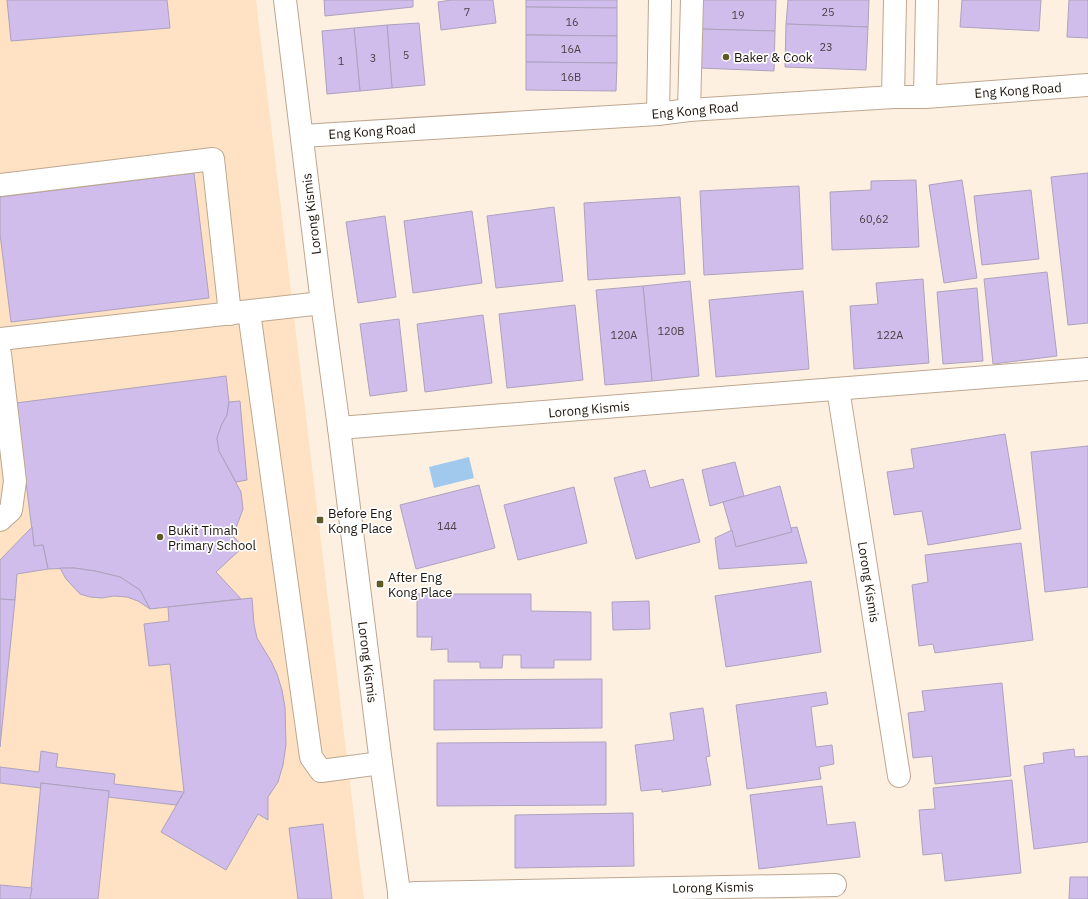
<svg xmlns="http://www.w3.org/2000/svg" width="1088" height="899" viewBox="0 0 1088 899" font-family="'IBM Plex Sans',sans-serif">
  <rect width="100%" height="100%" fill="#fef0e1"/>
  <!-- built -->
  <polygon fill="#fee2c3" points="0,0 256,0 364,899 0,899"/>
  <!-- water -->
  <polygon fill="#a0c9ed" points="469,457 474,478 434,488 429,467"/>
  <!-- building -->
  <g fill="#d0bdec" stroke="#ada2be">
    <polygon points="7,0 167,0 170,28 11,41"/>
    <polygon points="324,0 413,0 413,7 325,16"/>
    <polygon points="451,0 493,0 496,23 441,30 438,2"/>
    <polygon points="526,0 617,0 617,8 526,7"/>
    <polygon points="701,0 776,0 775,31 700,29"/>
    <polygon points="788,0 869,0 868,27 786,24"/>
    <polygon points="962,0 1041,0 1039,31 960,27"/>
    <polygon points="1069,0 1088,0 1088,38 1067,37"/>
    <polygon points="526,7 617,8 617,36 526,35"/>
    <polygon points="419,23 425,85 392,88 387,25"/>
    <polygon points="786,24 868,27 866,70 785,67"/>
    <polygon points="387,25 392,88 360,91 354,28"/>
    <polygon points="354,28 360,91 327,94 322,31"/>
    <polygon points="700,29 775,31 774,71 699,68"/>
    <polygon points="526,35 617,36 617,63 526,62"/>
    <polygon points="526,62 617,63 616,91 526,90"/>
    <polygon points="194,173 209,298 11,322 0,234 0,197"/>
    <polygon points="1088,173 1088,323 1068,325 1051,177"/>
    <polygon points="916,180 919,247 832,250 830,192 871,190 871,181"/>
    <polygon points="962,180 977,278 944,283 929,185"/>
    <polygon points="799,186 803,269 704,275 700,191"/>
    <polygon points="1031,190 1039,259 982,265 974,196"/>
    <polygon points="680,197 685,274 588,280 584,203"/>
    <polygon points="554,207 563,281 496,288 487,216"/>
    <polygon points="472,211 482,283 413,293 404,221"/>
    <polygon points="385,216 396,297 358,303 346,222"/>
    <polygon points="1047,272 1057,356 993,364 984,279"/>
    <polygon points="923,279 929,363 854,369 850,306 878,304 876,283"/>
    <polygon points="690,281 699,376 652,381 643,286"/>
    <polygon points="643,286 652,381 605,385 596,290"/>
    <polygon points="977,288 983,361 943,364 937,292"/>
    <polygon points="803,291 809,369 716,377 709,300"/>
    <polygon points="575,305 583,380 507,388 499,314"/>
    <polygon points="483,315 492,383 425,392 417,324"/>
    <polygon points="399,319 407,391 370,396 360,324"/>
    <polygon points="226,376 229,402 227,415 221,426 217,438 219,451 241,492 243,509 233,536 243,547 216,572 241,599 150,609 140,590 120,577 95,571 74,568 48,569 43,545 34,546 16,403"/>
    <polygon points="240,401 247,480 236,482 219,451 217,438 221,426 227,415 229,402"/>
    <polygon points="1005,434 1021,529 928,545 922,511 894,515 887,472 914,468 911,449"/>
    <polygon points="1088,446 1088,587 1045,592 1031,452"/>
    <polygon points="735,462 744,496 710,506 702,470"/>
    <polygon points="645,470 650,488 683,479 700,542 636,559 614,478"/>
    <polygon points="479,485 495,548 416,569 400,505"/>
    <polygon points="780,486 792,532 736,547 723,502"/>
    <polygon points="574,487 587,543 518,560 504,505"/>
    <polygon points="32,527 34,546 43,545 48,569 17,574 15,600 0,599 0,560"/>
    <polygon points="797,527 807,563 719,569 715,538 732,530 736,547 792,532 791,528"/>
    <polygon points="1021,543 1033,640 935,653 933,644 919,646 912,585 928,582 925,555"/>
    <polygon points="60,568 74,568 95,571 120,577 140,590 150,609 138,601 127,597 114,596 102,598 90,597 80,594 66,579"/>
    <polygon points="811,581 821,652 726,667 715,596"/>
    <polygon points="417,594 531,594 531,611 591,612 591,660 554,660 554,668 521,668 521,655 503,655 502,668 480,668 480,662 448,662 448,649 431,650 432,637 417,637"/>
    <polygon points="252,598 254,624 257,638 271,661 277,674 282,690 285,707 286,745 283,765 278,782 268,797 268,820 258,814 226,870 161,832 184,792 170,664 149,666 144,624 169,621 168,607"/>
    <polygon points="0,599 15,600 0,747"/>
    <polygon points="649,601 650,629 613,630 612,602"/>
    <polygon points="602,679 602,728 434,730 434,680"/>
    <polygon points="1002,683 1011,776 935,784 932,756 913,758 908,713 925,711 922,691"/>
    <polygon points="826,692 828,704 811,707 816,747 832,745 834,764 819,767 821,779 747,789 736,705"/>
    <polygon points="703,708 710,756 706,757 711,785 662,792 662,789 641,791 635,745 674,740 670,713"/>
    <polygon points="606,742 606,805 437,806 437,743"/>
    <polygon points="1074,749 1075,757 1088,756 1088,842 1034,849 1024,766 1044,763 1043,753"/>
    <polygon points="41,751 58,754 56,767 115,774 114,784 184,792 176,805 108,797 109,791 41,783 41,788 0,783 0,767 39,772"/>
    <polygon points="1012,780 1021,873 945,881 942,853 923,855 919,810 935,809 933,788"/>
    <polygon points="41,783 109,791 98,899 30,899"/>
    <polygon points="822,786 827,825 855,822 860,857 759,869 750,795"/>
    <polygon points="633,813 634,866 515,868 515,815"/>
    <polygon points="323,824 332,899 298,899 289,828"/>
    <polygon points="1070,877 1088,877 1088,899 1069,899"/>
    <polygon points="0,885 32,888 30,899 0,899"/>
  </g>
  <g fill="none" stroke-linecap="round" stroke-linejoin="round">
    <defs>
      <g id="minor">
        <polyline points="285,0 322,303 339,428 381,763 400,899"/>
        <polyline points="893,97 895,0"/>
        <polyline points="925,97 927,0"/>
        <polyline points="689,110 692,0"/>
        <polyline points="658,114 660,0"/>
        <polyline points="302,136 658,114 689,110 893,97 925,97 1088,85"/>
        <polyline points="0,185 213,159 230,314"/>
        <polyline points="249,312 311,757 321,771 381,763"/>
        <polyline points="0,339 322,303"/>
        <polyline points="0,354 15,481 11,510 0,520"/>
        <polyline points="838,389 899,776"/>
        <polyline points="339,428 1088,369"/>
        <polyline points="399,895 416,893 835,885"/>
      </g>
    </defs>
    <!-- minor casing -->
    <use href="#minor" stroke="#bda790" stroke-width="24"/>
    <!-- minor -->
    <use href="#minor" stroke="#fff" stroke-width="22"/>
  </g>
  <!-- markers -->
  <g fill="#5e5925" stroke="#fff" stroke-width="1.5">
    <circle cx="726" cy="57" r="4"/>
    <rect x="316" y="516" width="8" height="8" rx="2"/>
    <circle cx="160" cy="537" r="4"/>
    <rect x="376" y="580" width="8" height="8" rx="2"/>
  </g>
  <g text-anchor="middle" stroke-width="3.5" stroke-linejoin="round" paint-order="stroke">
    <!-- number labels -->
    <g font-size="11" fill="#4a3f44">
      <text x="467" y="16">7</text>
      <text x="828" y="16">25</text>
      <text x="738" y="19">19</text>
      <text x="572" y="26">16</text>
      <text x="826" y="51">23</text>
      <text x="571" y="53">16A</text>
      <text x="406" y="59">5</text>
      <text x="373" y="62">3</text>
      <text x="341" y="65">1</text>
      <text x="571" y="81">16B</text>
      <text x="874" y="223">60,62</text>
      <text x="671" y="335">120B</text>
      <text x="624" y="339">120A</text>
      <text x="890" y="339">122A</text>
      <text x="447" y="530">144</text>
    </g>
    <!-- poi labels -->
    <g font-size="13" fill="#1d150c" stroke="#fff" text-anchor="start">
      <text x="734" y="62">Baker &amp; Cook</text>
      <text x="328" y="518">Before Eng<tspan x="328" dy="15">Kong Place</tspan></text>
      <text x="168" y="535">Bukit Timah<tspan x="168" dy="15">Primary School</tspan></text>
      <text x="388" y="582">After Eng<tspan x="388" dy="15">Kong Place</tspan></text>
    </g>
    <!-- street labels -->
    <g font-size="13" fill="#1d150c" stroke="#fff">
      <text transform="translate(1018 90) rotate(-4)" y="5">Eng Kong Road</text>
      <text transform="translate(695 110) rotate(-5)" y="5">Eng Kong Road</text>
      <text transform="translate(372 131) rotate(-4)" y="5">Eng Kong Road</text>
      <text transform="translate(311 214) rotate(-97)" y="5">Lorong Kismis</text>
      <text transform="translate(589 409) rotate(-5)" y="5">Lorong Kismis</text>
      <text transform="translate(869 582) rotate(81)" y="5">Lorong Kismis</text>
      <text transform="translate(368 662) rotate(83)" y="5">Lorong Kismis</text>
      <text transform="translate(713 887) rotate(-1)" y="5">Lorong Kismis</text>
    </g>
  </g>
</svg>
